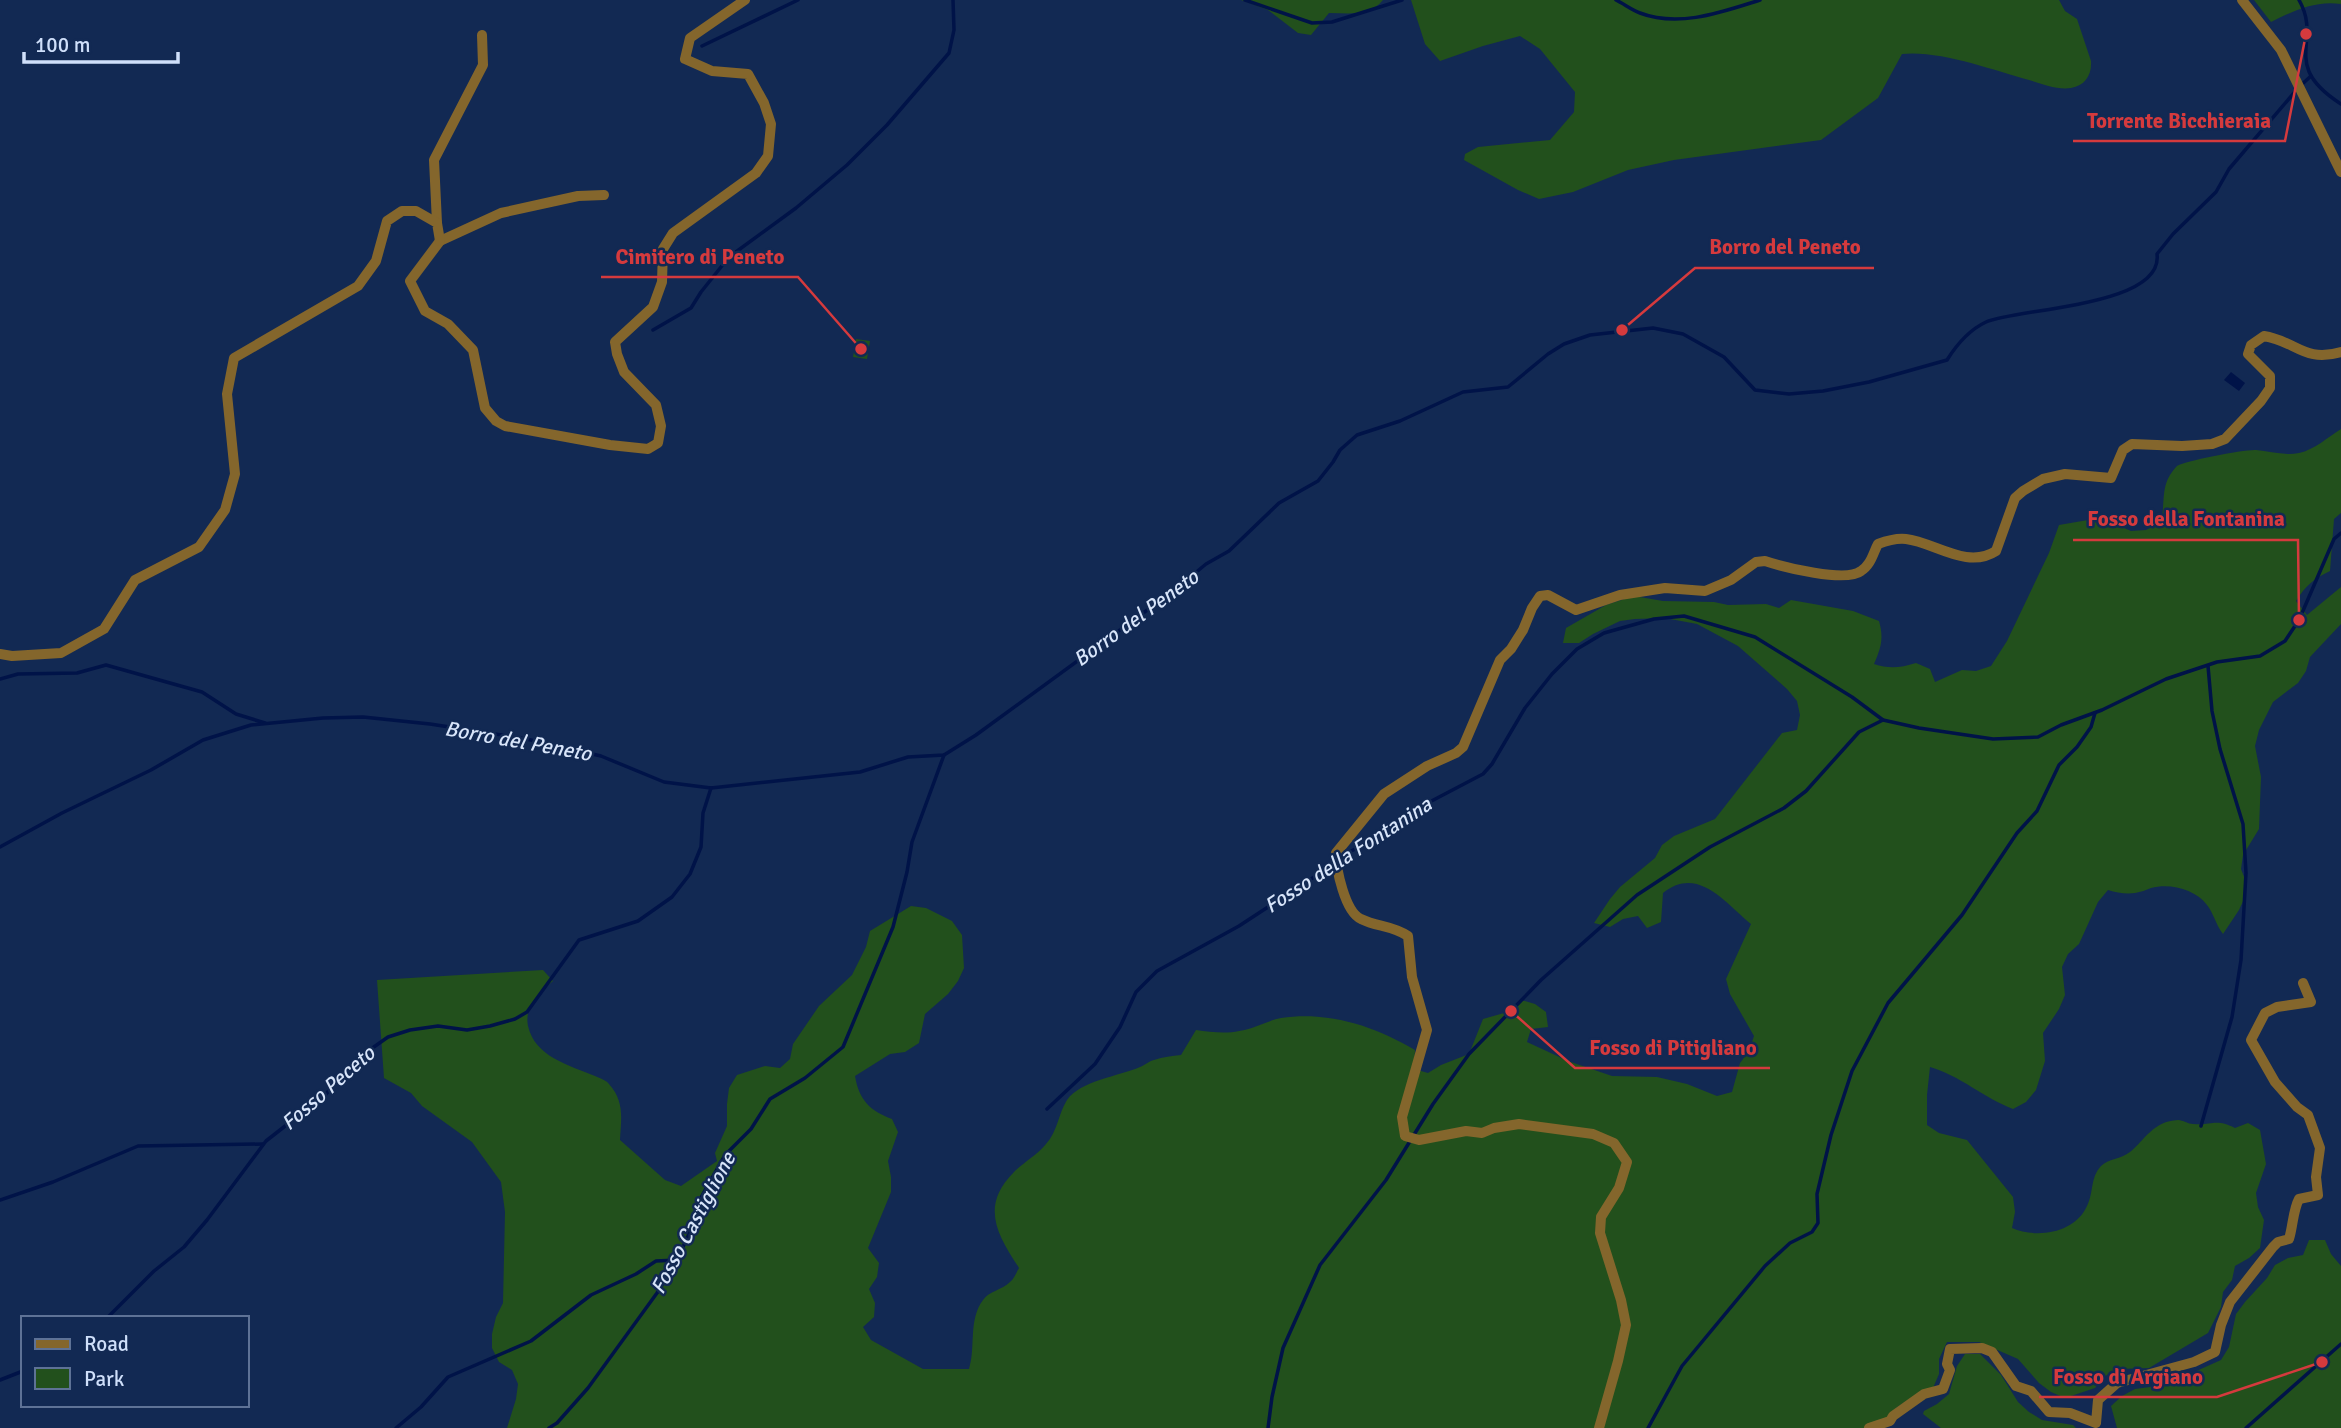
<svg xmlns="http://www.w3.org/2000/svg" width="2341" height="1428" viewBox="0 0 2341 1428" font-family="Signika,sans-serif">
  <rect width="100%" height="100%" fill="#122953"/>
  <!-- green -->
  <g fill="#22501c">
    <path d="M 1241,0 L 1383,0 C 1369,17 1350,13 1329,13 L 1311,35 L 1298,33 L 1268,10 Z"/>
    <path d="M 1411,0 L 2059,0 L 2065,11 L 2077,19 L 2091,61 C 2092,75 2085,86 2071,88 C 2057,90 2042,84 2029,80 C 1993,70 1939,50 1902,54 L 1878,98 L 1821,140 L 1674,160 L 1628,170 L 1573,192 L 1539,199 L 1518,190 L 1464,160 L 1465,154 L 1478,147 L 1550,140 L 1574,112 L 1575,92 L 1540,49 L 1520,36 L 1483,46 L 1440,61 L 1425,44 Z"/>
    <path d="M 2254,0 L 2341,0 L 2341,4 C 2316,0 2293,11 2271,22 Z"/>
    <polygon points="856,339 870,341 867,359 853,357"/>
    <path d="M 2341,429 L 2341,513 L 2334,519 L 2330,571 C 2315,578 2305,586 2296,601 L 2307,615 L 2341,587 L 2341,624 L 2310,657 L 2306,671 L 2298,683 L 2273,702 L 2259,730 L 2255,746 L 2261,777 L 2259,829 L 2243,855 L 2241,869 L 2246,882 L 2245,897 L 2239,910 L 2223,934 C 2216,925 2213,912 2207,905 C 2195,889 2170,883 2151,888 C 2146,890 2141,892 2135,893 C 2126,894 2117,893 2108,890 L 2098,902 L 2079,944 L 2068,954 L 2062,967 L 2065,995 L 2059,1009 L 2043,1033 L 2045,1061 L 2036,1090 L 2026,1102 L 2013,1109 C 1984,1098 1959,1075 1930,1067 L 1927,1095 L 1927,1125 L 1939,1133 L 1967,1140 L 2013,1197 L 2015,1212 L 2012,1228 C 2037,1239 2075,1233 2087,1206 C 2094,1192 2090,1178 2101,1166 C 2108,1159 2121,1159 2130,1152 C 2145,1140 2153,1121 2178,1120 C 2183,1120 2188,1124 2193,1124 C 2212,1126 2215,1118 2235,1128 L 2248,1123 L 2260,1130 L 2266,1164 L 2256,1193 L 2258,1207 L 2264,1220 L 2260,1248 L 2249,1258 L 2235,1266 L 2232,1280 L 2223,1292 L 2221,1307 L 2208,1333 L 2149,1368 L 2120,1369 L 2105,1376 L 2095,1388 L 2065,1398 L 2051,1392 L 2039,1383 L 2018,1359 L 1979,1342 L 1947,1342 L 1939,1359 L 1939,1374 L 1933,1388 C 1914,1398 1888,1406 1882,1428 L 507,1428 L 516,1399 L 518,1384 L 512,1370 L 499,1362 L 492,1348 L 492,1334 L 496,1317 L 503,1303 L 505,1212 L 501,1182 L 472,1142 L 422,1106 L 411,1093 L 384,1078 L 377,980 L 543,970 L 553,981 C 540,992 524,1006 528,1026 C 535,1057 569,1065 595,1076 C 599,1078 606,1080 609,1084 C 625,1102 621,1119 620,1140 L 665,1180 L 681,1186 L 717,1161 L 715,1153 L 727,1126 L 727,1104 L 729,1088 L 737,1075 L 765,1066 L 780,1068 L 790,1059 L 793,1044 L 819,1006 L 852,975 L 866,947 L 870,931 L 911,906 L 926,908 L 952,921 L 962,935 L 964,968 L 958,981 L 948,994 L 925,1014 L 919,1043 L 905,1052 L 890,1054 L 855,1076 C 859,1100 870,1111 892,1119 L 898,1132 L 888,1161 L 891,1177 L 891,1192 L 868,1248 L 879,1263 L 877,1277 L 869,1289 L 875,1303 L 874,1317 L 863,1327 L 871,1340 L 923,1369 L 969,1369 C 976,1347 968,1320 983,1300 C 989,1291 1002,1290 1010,1282 C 1014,1279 1016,1273 1019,1268 C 997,1234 980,1206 1014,1172 C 1024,1162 1037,1155 1046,1144 C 1058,1131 1058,1114 1067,1100 C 1080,1081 1119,1076 1140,1067 C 1145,1065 1149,1061 1154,1060 C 1163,1057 1172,1056 1181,1055 L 1196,1030 C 1210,1032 1226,1034 1239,1031 C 1254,1029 1266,1021 1281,1018 C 1329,1011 1374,1026 1415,1050 L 1414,1069 L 1428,1073 L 1441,1065 L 1469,1054 L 1483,1019 L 1511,1011 L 1521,1000 L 1535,1004 L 1546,1012 L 1548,1027 L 1531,1029 L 1527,1042 L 1568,1061 L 1612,1076 L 1657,1077 L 1687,1084 L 1717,1096 L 1732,1092 L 1740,1063 L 1749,1051 L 1754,1036 L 1730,994 L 1726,979 L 1751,924 C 1725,903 1698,865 1663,893 L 1661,922 L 1647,928 L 1638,916 L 1623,919 L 1610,927 L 1594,923 L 1610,899 L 1620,887 L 1655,858 L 1662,845 L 1674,836 L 1715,819 L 1782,733 L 1797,730 L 1800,715 L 1797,701 L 1787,689 L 1738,646 L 1697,624 L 1665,618 L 1635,619 L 1620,621 L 1593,634 L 1579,643 L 1563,643 L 1566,628 L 1606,605 L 1634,596 L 1663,601 L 1714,602 L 1728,605 L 1766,604 L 1779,608 L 1791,600 L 1853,611 L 1879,621 C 1884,638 1881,648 1874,664 C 1889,669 1900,668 1916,663 L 1930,669 L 1935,682 L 1962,670 L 1976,671 L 1991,666 L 2007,641 L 2049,553 L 2059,525 L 2088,520 L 2117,525 L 2131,531 L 2146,530 L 2161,522 C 2165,507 2161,489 2170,475 C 2172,472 2174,469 2177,466 C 2184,461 2246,449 2256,450 C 2270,451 2284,456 2299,453 C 2314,450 2328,437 2341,429 Z"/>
    <polygon points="2309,1240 2325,1240 2331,1254 2341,1266 2341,1428 2117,1428 2111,1406 2122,1396 2135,1389 2165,1385 2221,1360 2229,1347 2236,1314 2245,1302 2267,1278 2275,1265 2288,1258 2303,1255"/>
    <polygon points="1965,1354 1980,1354 2001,1375 2018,1402 2029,1412 2042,1420 2073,1425 2076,1428 1941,1428 1923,1414 1924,1411 1937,1404 1949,1394 1957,1366"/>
  </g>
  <!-- water -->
  <polygon fill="#001348" points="2231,372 2245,383 2239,391 2224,380"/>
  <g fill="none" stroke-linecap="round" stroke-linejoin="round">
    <!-- stream -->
    <g stroke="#001348" stroke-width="3.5">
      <polyline points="1245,0 1312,23 1332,22 1402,0"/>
      <path d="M 1616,0 C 1624,4 1632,10 1640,13 C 1679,28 1722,12 1760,0"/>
      <path d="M 2299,0 C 2323,42 2279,64 2341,104"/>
      <polyline points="702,46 798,0"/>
      <polyline points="653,330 691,308 701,292 729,257 796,208 847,165 887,125 949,53 954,30 953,0"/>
      <polyline points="0,679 18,674 77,673 106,665 202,692 236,714 265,723"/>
      <path d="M 0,847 L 62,813 L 151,770 L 203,740 L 251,725 L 323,718 L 363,717 L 430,724 L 522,738 L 601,756 L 664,782 L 711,788 L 860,772 L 908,757 L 944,755 L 976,735 L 1176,589 L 1206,564 L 1229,551 L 1279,503 L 1318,481 L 1333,462 L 1340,450 L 1357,435 L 1400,421 L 1463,392 L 1508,387 L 1548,354 L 1564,344 L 1590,335 L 1653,328 L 1683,334 L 1724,357 L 1755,390 L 1789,394 L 1823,391 L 1869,382 L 1947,360 C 1957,344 1969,330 1986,322 C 2018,308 2164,307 2157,254 L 2173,234 L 2216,192 L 2229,169 L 2299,87 L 2311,76"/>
      <polyline points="1338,858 1372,840 1401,817 1483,774 1492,764 1525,708 1552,674 1577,649 1604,633 1654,619 1684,616 1755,637 1852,697 1883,720 1919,728 1993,739 2038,737 2061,725 2102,710 2166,679 2217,662 2260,656 2285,641 2299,620 2334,539 2341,533"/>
      <polyline points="1047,1109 1095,1064 1120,1027 1136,992 1157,971 1239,926 1334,864"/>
      <polyline points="2201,1126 2232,1017 2241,960 2246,873 2243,824 2220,749 2212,711 2208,666"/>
      <polyline points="0,1200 53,1182 138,1146 263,1144"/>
      <polyline points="107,1318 154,1271 184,1247 207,1220 266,1141 326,1094 354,1061 388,1037 410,1030 438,1026 467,1030 490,1026 515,1019 527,1012 579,940 638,921 672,897 690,874 701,847 703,813 711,788"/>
      <polyline points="0,1380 23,1371"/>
      <polyline points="396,1428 421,1407 448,1377 531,1341 591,1295 636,1274 656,1261 677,1260"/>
      <polyline points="549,1428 557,1423 588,1388 657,1293 677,1260 694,1223 699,1201 725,1155 751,1129 770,1099 805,1078 843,1047 893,927 907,872 912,842 944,755"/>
      <polyline points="1268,1428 1272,1397 1283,1348 1320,1265 1386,1180 1433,1104 1469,1054 1541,980 1637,895 1710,847 1784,808 1806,791 1859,732 1883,720"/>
      <polyline points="1648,1428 1682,1366 1765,1266 1790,1243 1812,1232 1818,1223 1817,1194 1831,1135 1852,1071 1888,1003 1962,915 2017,833 2037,811 2059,765 2077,747 2091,727 2095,713"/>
      <polyline points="2246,1428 2341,1344"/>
    </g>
    <!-- minor -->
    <g stroke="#84662c" stroke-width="10">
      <polyline points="2242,0 2281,50 2341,172"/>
      <polyline points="604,195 578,196 501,213 440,241 410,281 425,311 448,324 473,350 485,408 496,421 505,426 610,445 648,449 658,443 661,426 656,405 624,372 617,354 615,342 653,307 662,282 663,249 673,233 756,173 768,156 771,124 764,103 748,74 712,71 685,59 690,38 745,0"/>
      <polyline points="437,223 434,160 483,65 482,35"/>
      <polyline points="0,654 12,656 61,653 104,629 135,580 199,547 225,510 235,474 227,394 234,358 358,286 376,261 387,221 402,211 416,211 437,223 440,241"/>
      <path d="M 1599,1428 L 1618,1361 L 1626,1325 L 1621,1300 L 1600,1233 L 1601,1217 L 1619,1188 L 1627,1162 L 1614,1143 L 1593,1134 L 1519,1124 L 1494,1128 L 1482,1133 L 1466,1131 L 1419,1140 L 1405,1136 L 1402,1117 L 1427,1030 L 1412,977 L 1408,936 C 1391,925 1377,927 1361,919 C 1345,912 1336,869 1336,853 L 1384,794 L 1427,766 L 1456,753 L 1463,747 L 1500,660 L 1511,649 L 1523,630 L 1532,608 L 1540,596 L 1548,595 L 1576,610 L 1620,595 L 1665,588 L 1705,591 L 1731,580 L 1756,562 L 1765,561 C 1783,567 1846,583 1861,571 C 1871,565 1873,553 1878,544 C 1886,541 1897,538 1906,539 C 1934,542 1967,570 1996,551 L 2015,498 L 2023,491 L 2043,479 L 2065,474 L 2111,478 L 2123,450 L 2132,444 L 2182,446 L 2212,444 L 2225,439 L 2261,401 L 2270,388 L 2270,376 L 2248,354 L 2251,345 L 2264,336 C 2296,341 2304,363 2341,352"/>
      <path d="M 1869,1428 L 1890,1421 L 1893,1416 L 1924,1394 L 1943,1389 L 1950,1370 L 1947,1364 L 1950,1349 L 1982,1348 L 1992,1352 L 2016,1386 L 2031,1391 L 2049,1412 L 2070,1413 L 2096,1423 L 2098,1400 L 2117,1383 L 2194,1362 L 2215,1352 L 2221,1325 L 2230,1302 L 2273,1247 L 2278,1242 L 2289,1239 C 2293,1226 2293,1210 2299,1199 L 2318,1195 L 2316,1177 L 2320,1148 L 2308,1115 L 2297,1107 L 2275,1082 L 2251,1040 L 2265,1013 L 2277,1007 L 2311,1002 L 2303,983"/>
    </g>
  </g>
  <g text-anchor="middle" stroke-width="5" stroke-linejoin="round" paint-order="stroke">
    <!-- water labels -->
    <g font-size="21" font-style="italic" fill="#d8e5fa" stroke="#122953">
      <text transform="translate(1136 618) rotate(-36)" y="7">Borro del Peneto</text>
      <text transform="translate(518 741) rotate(10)" y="7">Borro del Peneto</text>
      <text transform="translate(1348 855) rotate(-33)" y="7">Fosso della Fontanina</text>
      <text transform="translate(328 1088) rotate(-41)" y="7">Fosso Peceto</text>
      <text transform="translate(693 1223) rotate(-62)" y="7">Fosso Castiglione</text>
    </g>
  </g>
  <!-- callouts -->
  <path fill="none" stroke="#d53a3d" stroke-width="2.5" d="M2306 34L2285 141H2073M1622 330L1695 268H1874M861 349L798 277H601M2299 620L2298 540H2073M1511 1011L1575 1068H1770M2322 1362L2217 1397H2039"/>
  <g fill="#d53a3d" stroke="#122953" stroke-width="2.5">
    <circle cx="2306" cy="34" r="7"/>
    <circle cx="1622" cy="330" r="7"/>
    <circle cx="861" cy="349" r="7"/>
    <circle cx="2299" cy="620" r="7"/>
    <circle cx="1511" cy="1011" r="7"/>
    <circle cx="2322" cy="1362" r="7"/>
  </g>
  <g font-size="21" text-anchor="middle" font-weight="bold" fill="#d53a3d" stroke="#122953" stroke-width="5" stroke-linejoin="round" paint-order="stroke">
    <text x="2179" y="128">Torrente Bicchieraia</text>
    <text x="1785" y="254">Borro del Peneto</text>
    <text x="700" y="264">Cimitero di Peneto</text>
    <text x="2186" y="526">Fosso della Fontanina</text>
    <text x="1673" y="1055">Fosso di Pitigliano</text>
    <text x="2128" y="1384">Fosso di Argiano</text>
  </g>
  <!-- legend -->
  <rect x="21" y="1316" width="228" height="91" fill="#122953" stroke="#5e7296" stroke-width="2"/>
  <rect x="35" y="1339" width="35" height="10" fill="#84662c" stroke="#5e7296" stroke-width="2"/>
  <text x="84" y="1351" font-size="21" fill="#cfdffa">Road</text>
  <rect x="35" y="1368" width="35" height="21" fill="#22501c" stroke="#5e7296" stroke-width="2"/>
  <text x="84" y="1386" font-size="21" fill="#cfdffa">Park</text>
  <!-- scale -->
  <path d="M24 52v10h154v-10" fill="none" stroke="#cfdffa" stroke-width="3.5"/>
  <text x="35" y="52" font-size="21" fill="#cfdffa" stroke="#122953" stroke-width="5" paint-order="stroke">100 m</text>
</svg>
